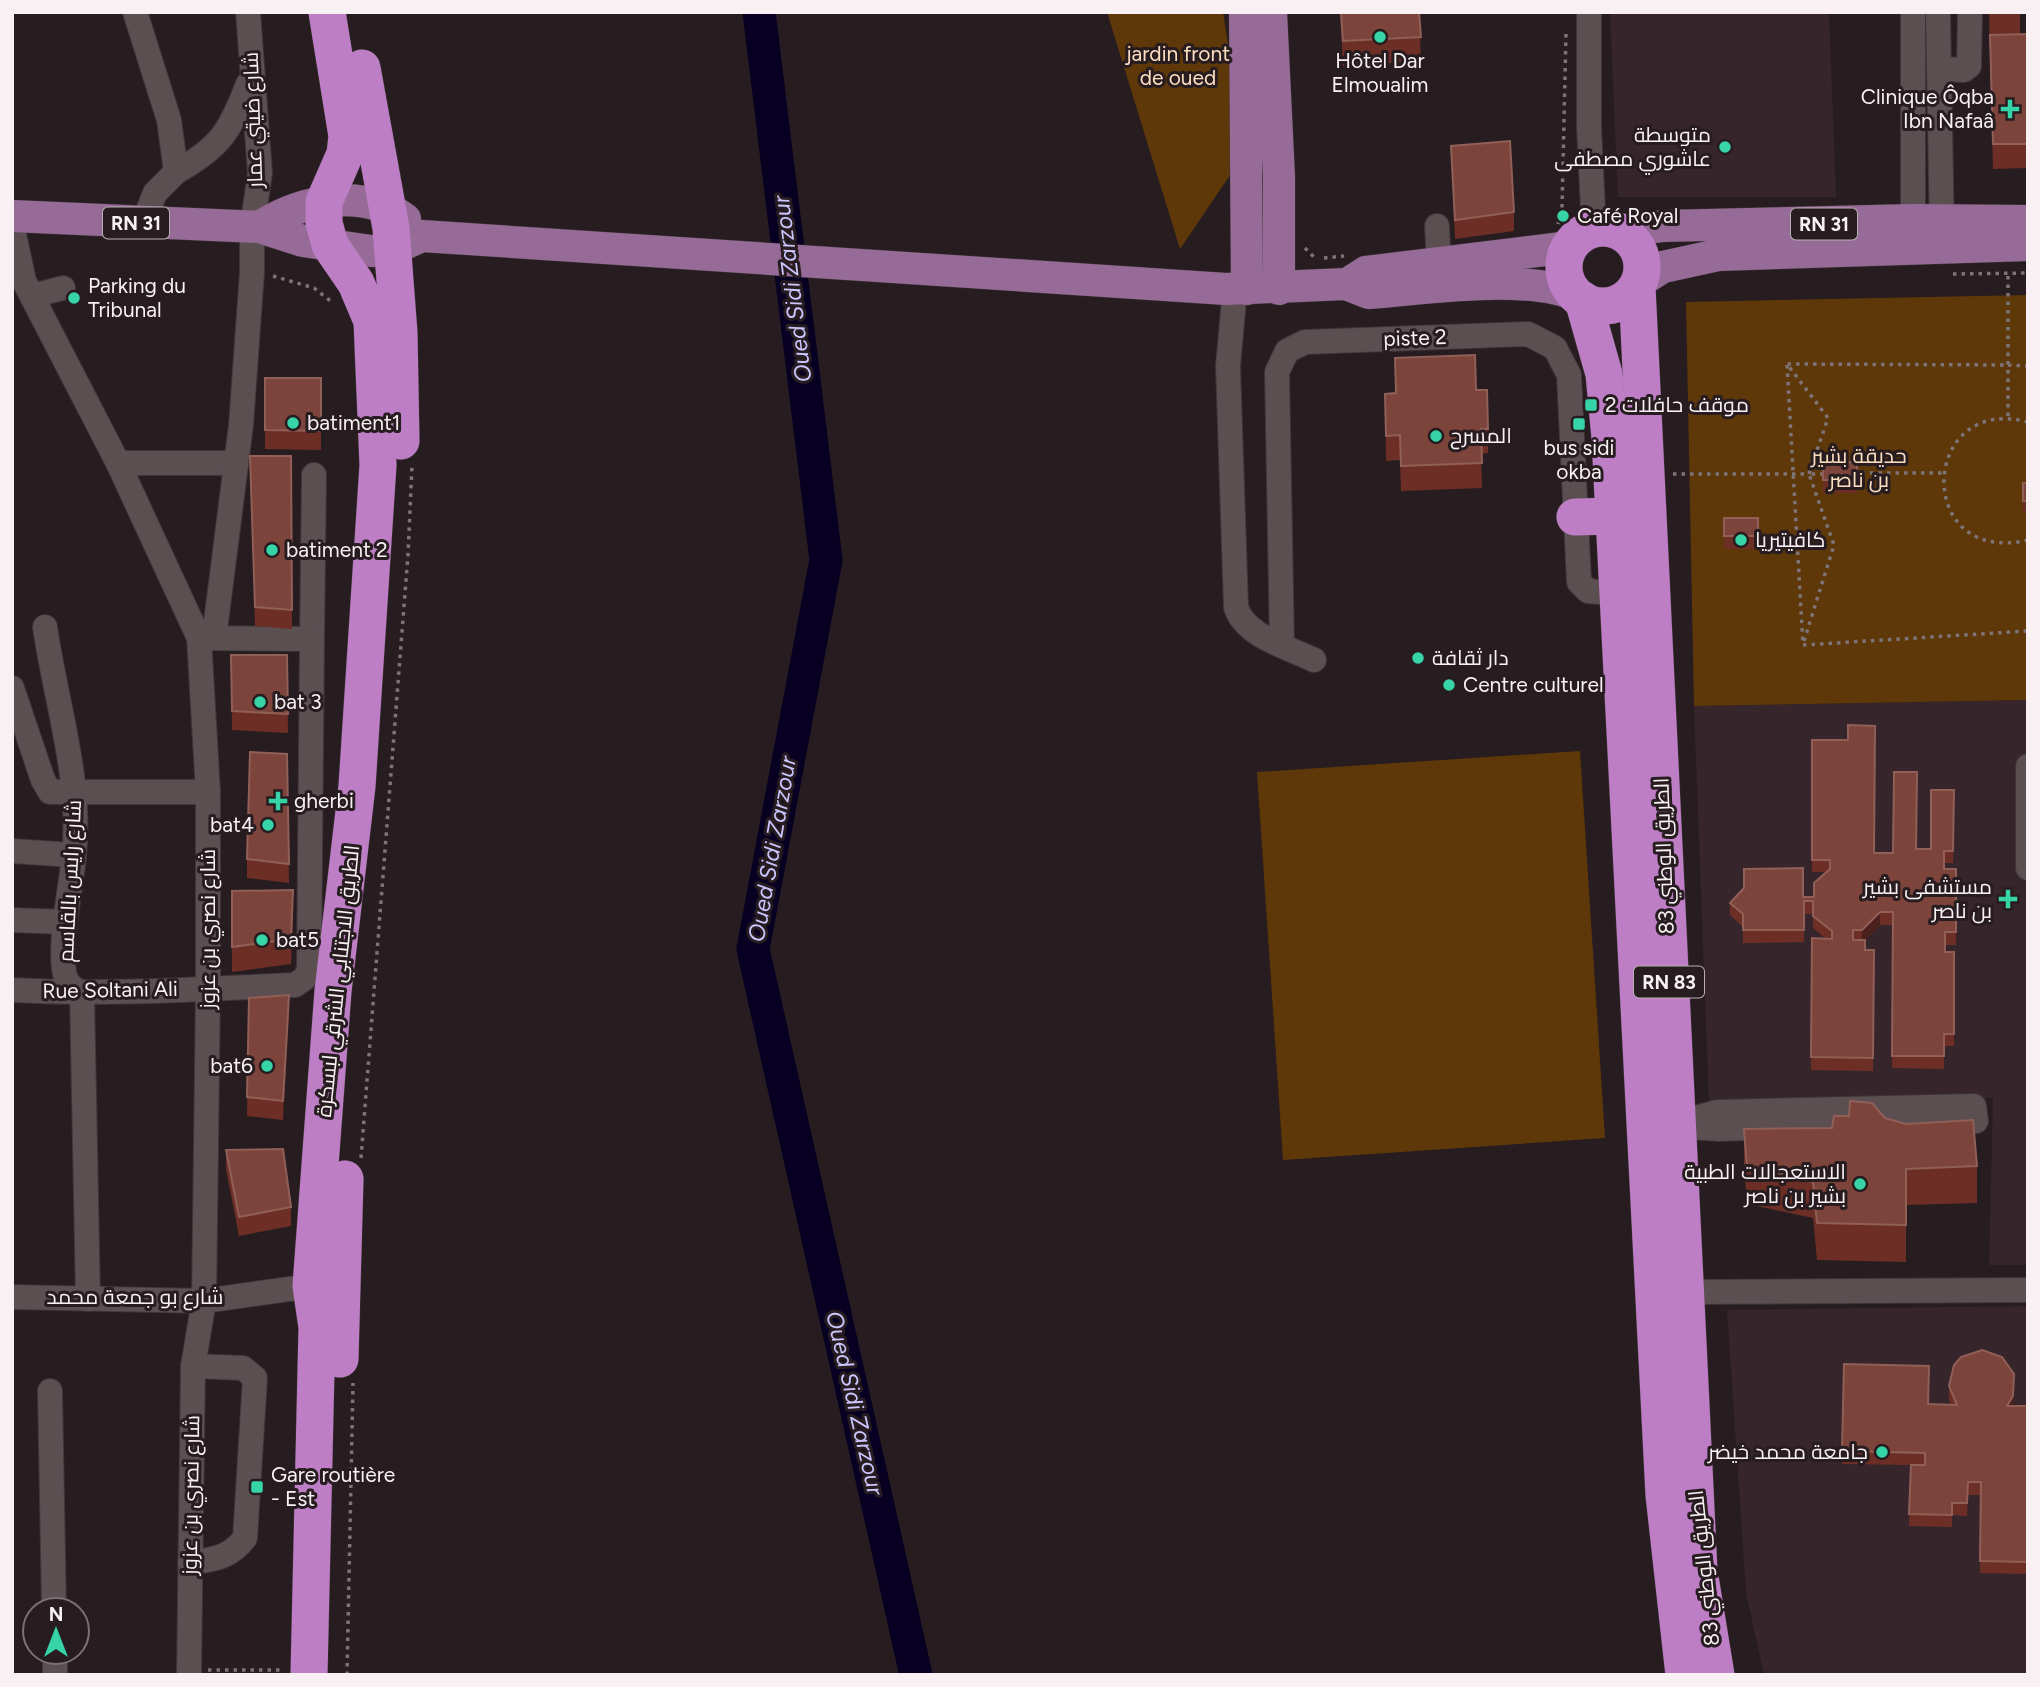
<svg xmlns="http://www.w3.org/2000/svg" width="2040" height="1687" viewBox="0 0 2040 1687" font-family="Figtree,Cairo,sans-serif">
  <rect width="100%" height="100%" fill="#271c20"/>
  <!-- built -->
  <g fill="#36262b">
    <polygon points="1610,12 1829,12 1836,197 1618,197"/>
    <polygon points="2028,700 2028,1265 1989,1265 1993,1098 1709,1105 1694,706"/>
    <polygon points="2028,1306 2028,1675 1764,1675 1746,1593 1727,1310"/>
  </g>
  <!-- green -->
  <g fill="#5e3808">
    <polygon points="1107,12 1223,12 1245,153 1180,249"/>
    <polygon points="2028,295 2028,700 1694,706 1686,302"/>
    <polygon points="1580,751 1605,1138 1283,1160 1257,772"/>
  </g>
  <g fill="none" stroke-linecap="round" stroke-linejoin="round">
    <!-- river -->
    <polyline stroke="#080022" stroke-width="33" points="759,12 826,560 753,949 916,1675"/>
    <defs>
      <g id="minor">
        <polyline points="135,12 169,120 176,172 155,193 143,223"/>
        <polyline points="1589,12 1589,127 1594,230"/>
        <polyline points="1913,12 1913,236"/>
        <polyline points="1938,12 1942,237"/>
        <polyline points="1939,69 1964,70 1969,66 1970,12"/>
        <path d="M 176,172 C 221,147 230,131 248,84"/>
        <polyline points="12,225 24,281 118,463 199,638 208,792 208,989 204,1301 193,1366 189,1675"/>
        <polyline points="1437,226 1439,265"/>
        <path d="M 1235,289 L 1228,366 L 1236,607 C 1244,636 1290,648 1314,660"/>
        <polyline points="32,296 63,288"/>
        <polyline points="118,463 236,463"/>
        <path d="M 45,627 C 56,704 82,778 74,856 C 72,881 54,966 69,984 C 72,988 79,991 82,994 L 88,1299"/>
        <polyline points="200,638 312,639 314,475"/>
        <polyline points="214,638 241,425 252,272 252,228 260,173 248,12"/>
        <polyline points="1282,645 1277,372 1287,351 1305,342 1528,334 1555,348 1569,375 1579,582 1588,591 1619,594"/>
        <polyline points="12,688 43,780 50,792 208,792"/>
        <polyline points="2028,766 2028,868"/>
        <polyline points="12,851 74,855"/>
        <polyline points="12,920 65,922"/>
        <path d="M 12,990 C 106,995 201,989 295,985 L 305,978 L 309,969 L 312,639"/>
        <polyline points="1663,1127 1717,1112 1974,1106 1976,1121 1719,1129 1676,1126"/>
        <polyline points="1684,1292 2028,1290"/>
        <polyline points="12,1297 204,1301 311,1286 326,1288"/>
        <polyline points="50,1391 54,1610"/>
        <path d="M 190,1563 C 214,1559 230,1558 245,1538 L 255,1378 L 243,1368 L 193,1366"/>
        <polyline points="55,1652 55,1675"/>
      </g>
      <g id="major">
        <polyline points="1245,12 1247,289"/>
        <polyline points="1271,12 1279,177 1279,289"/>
        <path d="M 12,216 L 259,227 L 303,241 L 371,251 L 391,250 L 422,236 L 1226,289 L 1346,284 L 1369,293 C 1424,289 1530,273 1577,296"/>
        <path d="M 259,227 C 302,200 362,187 405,219"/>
        <polyline points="1621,232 1663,226 1913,220 2028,221"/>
        <polyline points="1352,281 1366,272 1570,247"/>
        <polyline points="1639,282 1663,267 1718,255 2028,245"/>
      </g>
      <g id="highway">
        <polyline points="362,68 391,228 399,333 401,441"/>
        <circle cx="1603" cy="267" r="39"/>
        <polyline points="1637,287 1699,1571 1716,1675"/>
        <polyline points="1583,300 1604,374 1610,438 1664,1495 1684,1675"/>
        <polyline points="1575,517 1614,516"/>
        <polyline points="340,1359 345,1179"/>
        <polyline points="309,1675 317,1327 311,1286 333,991 357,786 378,465 372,321 356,283 330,245 324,223 324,202 345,154 347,136 327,12"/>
      </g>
    </defs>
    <!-- minor casing -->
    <use href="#minor" stroke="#3e3638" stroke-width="26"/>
    <!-- major casing -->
    <use href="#major" stroke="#3e3638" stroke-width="33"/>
    <!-- highway casing -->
    <use href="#highway" stroke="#3e3638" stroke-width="38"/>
    <!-- path -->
    <g stroke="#7e7477" stroke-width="3.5" stroke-dasharray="3.5 5" stroke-linecap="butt">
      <polyline points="1558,224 1562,208 1566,33"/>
      <polyline points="1305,248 1316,259"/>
      <polyline points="1324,258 1344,256"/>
      <polyline points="1953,274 2028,273"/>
      <polyline points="273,276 314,288 333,303"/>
      <polyline points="1787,365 1803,645 2028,631"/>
      <polyline points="2008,416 2008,365 2028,366"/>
      <path d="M 2028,422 C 1919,393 1913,567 2028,540"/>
      <polyline points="1853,473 1942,473"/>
      <polyline points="1673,474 1809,474 1828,418 1787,364 2008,365 2008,273"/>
      <polyline points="1804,641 1834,545 1809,474 1824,474"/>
      <polyline points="361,1158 408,555 412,465"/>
      <polyline points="208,1670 284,1670"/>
      <polyline points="347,1675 353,1383"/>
    </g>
    <!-- minor -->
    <use href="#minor" stroke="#5b4f52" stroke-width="24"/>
    <!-- major -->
    <use href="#major" stroke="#966b97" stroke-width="32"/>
    <!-- highway -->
    <use href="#highway" stroke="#bd7ec5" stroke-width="37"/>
  </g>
  <!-- wall -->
  <g fill="#6d2f25">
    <polygon points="1340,12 1419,12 1421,61 1343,66"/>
    <polygon points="1989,12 2020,12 2020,34 2028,34 2028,168 1993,169"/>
    <polygon points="1451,146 1514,212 1514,231 1455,239"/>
    <polygon points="1395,358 1476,390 1488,429 1488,453 1481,454 1482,488 1401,491 1400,460 1386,461 1385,394 1396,393"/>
    <polygon points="265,378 321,378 321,450 265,449"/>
    <polygon points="250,456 291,456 292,629 255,626"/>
    <rect x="1823" y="462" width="34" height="31"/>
    <rect x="2023" y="483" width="5" height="30"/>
    <rect x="1724" y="518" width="34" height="31"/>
    <polygon points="231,655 287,655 288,733 232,730"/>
    <polygon points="1812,740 1874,853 1893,853 1916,849 1931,849 1954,790 1953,863 1944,863 1944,869 1956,869 1956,945 1945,945 1945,952 1954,952 1954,1046 1944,1046 1944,1069 1892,1068 1893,925 1880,925 1865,940 1865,950 1874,950 1873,1071 1811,1070 1812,938 1826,939 1813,928 1813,914 1804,914 1804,942 1743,943 1743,927 1730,915 1730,903 1814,897 1826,872 1812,872"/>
    <polygon points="287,754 289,883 247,878 247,859"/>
    <polygon points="232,891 293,914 291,964 232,972"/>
    <polygon points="249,998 289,1013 283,1120 247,1116"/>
    <polygon points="1885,1118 1977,1166 1977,1203 1906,1205 1906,1262 1817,1260 1813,1218 1747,1204 1744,1166 1744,1129 1832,1128"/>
    <polygon points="226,1150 291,1207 291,1226 239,1236 226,1169"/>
    <polygon points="1844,1364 1928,1404 1951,1405 1949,1399 1949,1386 2014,1387 2013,1406 2028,1406 2028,1574 1980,1573 1981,1495 1968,1495 1967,1516 1952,1515 1952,1527 1909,1526 1911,1465 1842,1464"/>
  </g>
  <!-- shaded-wall -->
  <g fill="#4b1f1a">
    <polygon points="293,890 293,914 291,964 291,939"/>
    <polygon points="1880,912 1880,925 1862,943 1862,930"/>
    <polygon points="289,995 289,1013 283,1120 283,1101"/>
    <polygon points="2014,1374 2014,1387 2013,1409 2007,1406"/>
  </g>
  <!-- building -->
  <g fill="#7c443b" stroke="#905f58" stroke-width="2">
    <polygon points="1341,12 1419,12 1421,37 1343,41"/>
    <polygon points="2028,34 2028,144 1993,144 1990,35"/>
    <polygon points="1510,141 1514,212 1455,220 1451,146"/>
    <polygon points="1475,355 1476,390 1487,390 1488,429 1481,429 1482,463 1401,466 1400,435 1386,436 1385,394 1396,393 1395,358"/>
    <polygon points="265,378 321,378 321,431 265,430"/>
    <polygon points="250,456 291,456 292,610 255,607"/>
    <rect x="1823" y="462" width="34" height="18"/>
    <rect x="2023" y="483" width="5" height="18"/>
    <rect x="1724" y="518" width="34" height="18"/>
    <polygon points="231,655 287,655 288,714 232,711"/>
    <polygon points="1848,725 1875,726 1874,853 1893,853 1894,772 1917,772 1916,849 1931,849 1931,790 1954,790 1953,851 1944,851 1944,869 1956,869 1956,932 1945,932 1945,952 1954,952 1954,1034 1944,1034 1944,1056 1892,1056 1893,912 1880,912 1862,930 1853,930 1853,940 1865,940 1865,950 1874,950 1873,1058 1811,1057 1812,938 1832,939 1832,931 1813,916 1813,901 1804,901 1804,930 1743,930 1743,914 1730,903 1744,888 1744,869 1803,868 1803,897 1814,897 1814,883 1830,869 1830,860 1812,860 1812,740 1848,740"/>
    <polygon points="250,752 287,754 289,864 247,859"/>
    <polygon points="293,890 291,939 232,947 232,891"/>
    <polygon points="289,995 283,1101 247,1097 249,998"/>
    <polygon points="1850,1101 1872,1103 1885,1118 1906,1124 1973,1120 1977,1166 1906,1169 1906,1225 1817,1223 1813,1182 1747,1167 1744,1129 1832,1128 1834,1116 1849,1116"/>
    <polygon points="283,1149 291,1207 239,1217 226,1150"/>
    <polygon points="1982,1350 2002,1357 2014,1374 2013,1396 2007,1406 2028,1406 2028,1562 1980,1561 1981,1482 1968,1482 1967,1503 1952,1503 1952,1515 1909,1514 1911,1465 1925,1465 1925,1453 1842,1451 1844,1364 1929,1366 1928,1404 1957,1405 1949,1386 1954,1365 1961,1357"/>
  </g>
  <!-- markers -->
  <g fill="#36d4a7" stroke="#271c20" stroke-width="2.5">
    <circle cx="1380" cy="37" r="7"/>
    <path d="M2006.5 98.5h7v7h7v7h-7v7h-7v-7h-7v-7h7z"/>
    <circle cx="1725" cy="147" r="7"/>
    <circle cx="1563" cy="216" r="7"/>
    <circle cx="74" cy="298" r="7"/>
    <rect x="1584" y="398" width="14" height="14" rx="3.5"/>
    <circle cx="293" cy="423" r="7"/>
    <rect x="1572" y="417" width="14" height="14" rx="3.5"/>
    <circle cx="1436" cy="436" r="7"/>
    <circle cx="1741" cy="540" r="7"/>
    <circle cx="272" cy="550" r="7"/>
    <circle cx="1418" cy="658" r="7"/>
    <circle cx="1449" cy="685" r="7"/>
    <circle cx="260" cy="702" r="7"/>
    <path d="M274.5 790.5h7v7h7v7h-7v7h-7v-7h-7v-7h7z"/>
    <circle cx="268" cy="825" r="7"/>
    <path d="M2004.5 888.5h7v7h7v7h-7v7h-7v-7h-7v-7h7z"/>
    <circle cx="262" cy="940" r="7"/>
    <circle cx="267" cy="1066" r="7"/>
    <circle cx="1860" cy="1184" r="7"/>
    <circle cx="1882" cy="1452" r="7"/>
    <rect x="250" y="1480" width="14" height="14" rx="3.5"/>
  </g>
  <g text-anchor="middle" stroke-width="6" stroke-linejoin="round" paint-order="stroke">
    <!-- shield labels -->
    <g fill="#271c20" stroke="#b9b0b3" stroke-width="2">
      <rect x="103" y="207.5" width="66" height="31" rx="5"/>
      <rect x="1791" y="208.5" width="66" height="31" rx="5"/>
      <rect x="1634" y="966.5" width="70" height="31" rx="5"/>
    </g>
    <g font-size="19" font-weight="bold" fill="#f8f0f2">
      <text x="136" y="230">RN 31</text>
      <text x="1824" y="231">RN 31</text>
      <text x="1669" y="989">RN 83</text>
    </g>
    <!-- park labels -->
    <g font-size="21" fill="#fcddc0" stroke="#271c20">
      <text x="1178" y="61">jardin front<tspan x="1178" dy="24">de oued</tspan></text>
      <text x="1859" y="463">حديقة بشير<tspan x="1859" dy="24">بن ناصر</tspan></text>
    </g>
    <!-- poi labels -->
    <g font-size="21" fill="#f8f0f2" stroke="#271c20" text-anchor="start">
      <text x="1380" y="68" text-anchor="middle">Hôtel Dar<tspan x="1380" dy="24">Elmoualim</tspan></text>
      <text x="1994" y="104" text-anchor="end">Clinique Ôqba<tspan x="1994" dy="24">Ibn Nafaâ</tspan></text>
      <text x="1711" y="142" text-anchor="end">متوسطة<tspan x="1711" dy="24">عاشوري مصطفى</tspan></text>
      <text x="1577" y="223">Café Royal</text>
      <text x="88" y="293">Parking du<tspan x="88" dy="24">Tribunal</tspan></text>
      <text x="1605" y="412">موقف حافلات 2</text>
      <text x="307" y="430">batiment1</text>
      <text x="1450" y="443">المسرح</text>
      <text x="1579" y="455" text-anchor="middle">bus sidi<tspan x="1579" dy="24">okba</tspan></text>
      <text x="1755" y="547">كافيتيريا</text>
      <text x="286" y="557">batiment 2</text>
      <text x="1432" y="665">دار ثقافة</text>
      <text x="1463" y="692">Centre culturel</text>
      <text x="274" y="709">bat 3</text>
      <text x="294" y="808">gherbi</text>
      <text x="254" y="832" text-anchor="end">bat4</text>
      <text x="1992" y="894" text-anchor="end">مستشفى بشير<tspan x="1992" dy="24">بن ناصر</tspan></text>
      <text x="276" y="947">bat5</text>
      <text x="253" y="1073" text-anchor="end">bat6</text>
      <text x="1846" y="1179" text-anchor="end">الاستعجالات الطبية<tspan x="1846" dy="24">بشير بن ناصر</tspan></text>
      <text x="1868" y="1459" text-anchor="end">جامعة محمد خيضر</text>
      <text x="271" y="1482">Gare routière<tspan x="271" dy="24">- Est</tspan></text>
    </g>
    <!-- street labels -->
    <g font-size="21" fill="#f8f0f2" stroke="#271c20">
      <text transform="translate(253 120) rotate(-92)" y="7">شارع ضيتي عمار</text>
      <text transform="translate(1415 338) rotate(-2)" y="7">piste 2</text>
      <text transform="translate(1664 856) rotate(-92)" y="7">الطريق الوطني 83</text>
      <text transform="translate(70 881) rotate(-87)" y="7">شارع رايس بالقاسم</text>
      <text transform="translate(208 929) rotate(-90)" y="7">شارع نصري بن عزوز</text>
      <text transform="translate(338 981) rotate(-84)" y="7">الطريق الاجتنابي الشرقي لبسكرة</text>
      <text transform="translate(110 990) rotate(-1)" y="7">Rue Soltani Ali</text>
      <text x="135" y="1304">شارع بو جمعة محمد</text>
      <text transform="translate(191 1495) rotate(-89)" y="7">شارع نصري بن عزوز</text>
      <text transform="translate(1704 1568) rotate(-96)" y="7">الطريق الوطني 83</text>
    </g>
    <!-- water labels -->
    <g font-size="23" font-style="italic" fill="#cbc6fe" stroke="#271c20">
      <text transform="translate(792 289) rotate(-97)" y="8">Oued Sidi Zarzour</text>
      <text transform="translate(772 849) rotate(-80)" y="8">Oued Sidi Zarzour</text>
      <text transform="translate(855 1403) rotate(77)" y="8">Oued Sidi Zarzour</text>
    </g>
  </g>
  <!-- border -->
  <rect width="2040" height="1687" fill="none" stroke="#f8f0f2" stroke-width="28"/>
  <!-- north arrow -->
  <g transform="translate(56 1631)"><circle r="33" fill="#271c20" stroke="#7b7174" stroke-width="2"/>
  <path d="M0-5L12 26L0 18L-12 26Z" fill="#36d4a7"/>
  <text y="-10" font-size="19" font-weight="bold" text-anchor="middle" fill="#f8f0f2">N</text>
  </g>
</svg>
